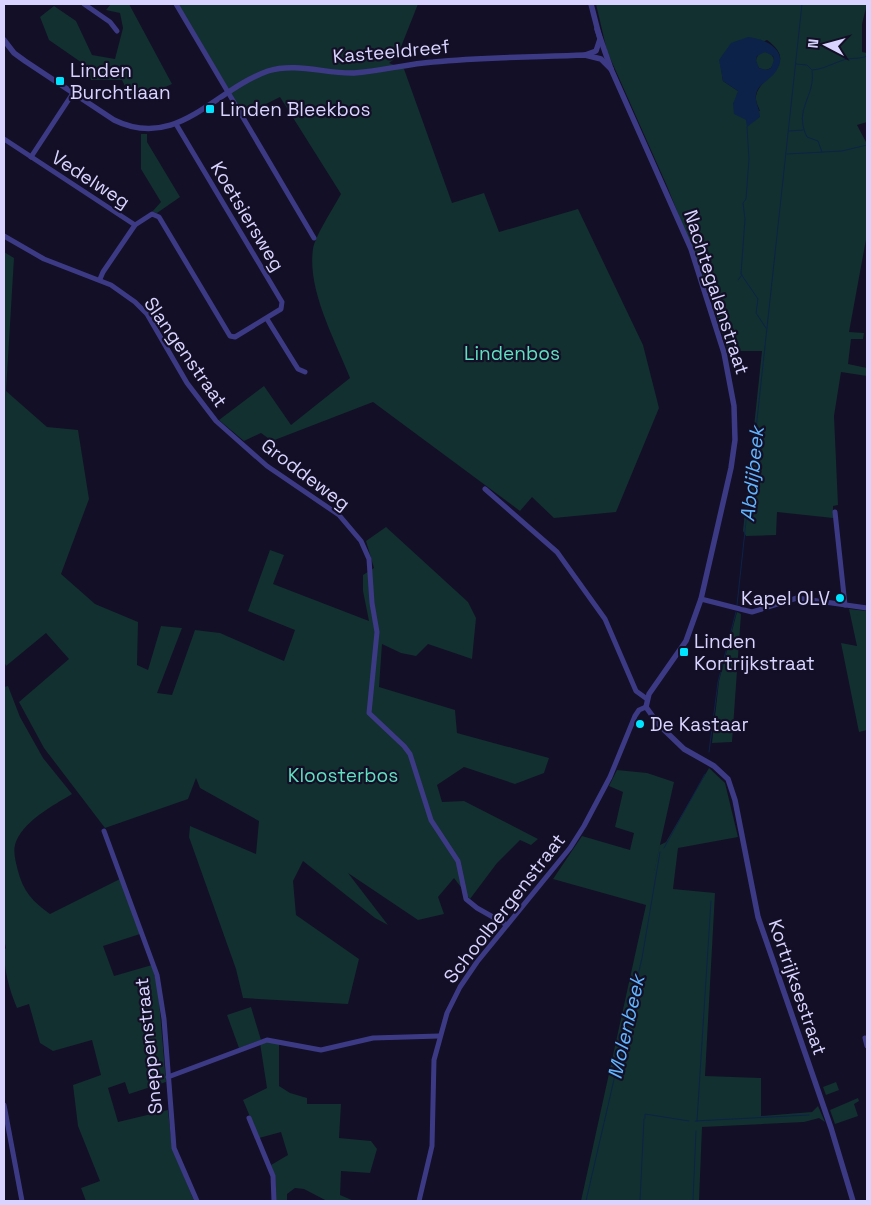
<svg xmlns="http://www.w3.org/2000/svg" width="871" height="1205" viewBox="0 0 871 1205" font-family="'Space Grotesk',sans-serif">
  <rect width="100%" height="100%" fill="#130f26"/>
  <!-- green -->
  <g fill="#12302f" fill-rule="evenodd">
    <polygon points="111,4 129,4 172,84 150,94 129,94 122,80 91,80 88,67 49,40 40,17 54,6 76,21 92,55 115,59 123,28 120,13 106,10"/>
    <path d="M 178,4 L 418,4 L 397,57 L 389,63 L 404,69 L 452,203 L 484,193 L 499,232 L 578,209 L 643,345 L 659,408 L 616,512 L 554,518 L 532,497 L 520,511 L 373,402 L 272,441 L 261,433 L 244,441 L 219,420 L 264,386 L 291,425 L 350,378 C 335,340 307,290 313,249 C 315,236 334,207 341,194 L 280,97 L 244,115 Z"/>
    <path d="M 596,4 L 867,4 L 862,24 L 862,52 L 867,53 L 867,122 L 857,125 L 867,144 L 867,234 L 849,332 L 864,333 L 863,339 L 851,339 L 848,364 L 867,368 L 867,376 L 841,372 L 834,416 L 838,505 L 833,506 L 833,518 L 777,512 L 776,535 L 746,536 L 743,531 L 762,351 L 728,351 L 707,286 L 667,186 L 607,51 ZM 767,40 C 801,65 759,76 756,96 C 755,101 758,106 760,111 L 733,104 L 738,96 L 738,91 L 723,81 L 720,60 Z"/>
    <circle cx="765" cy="61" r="9"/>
    <polygon points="141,134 147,134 147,142 180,197 157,213 152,212 161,202 141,169"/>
    <polygon points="4,252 14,258 6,391 47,427 78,430 89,499 61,574 95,604 138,622 137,665 148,670 161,626 182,628 157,693 172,695 195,630 220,633 284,661 295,630 248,611 270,550 284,555 273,584 369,621 363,591 363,575 374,568 366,541 386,527 468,602 476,618 472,659 428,644 416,656 401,653 382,644 379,687 455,710 457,733 549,758 544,773 515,784 464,767 437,785 442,802 464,801 538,839 531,845 520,840 497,863 470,899 454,878 438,897 444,914 418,920 348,873 388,925 375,918 303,861 293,881 296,915 359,959 348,1004 243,998 236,969 189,837 190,826 256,854 259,821 200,788 196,778 188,799 105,828 44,748 19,702 69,659 46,633 6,666 4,661"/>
    <polygon points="849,609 867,611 867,730 859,732 841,643 857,646"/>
    <polygon points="737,612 741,614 732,742 712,743 719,681"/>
    <path d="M 8,686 L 20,717 L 43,758 L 72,794 C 54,805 21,822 15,845 C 13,853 16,863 18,871 C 23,891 33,902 50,914 L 120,879 L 140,934 L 103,946 L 114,976 L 152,965 L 158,989 L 166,1082 L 129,1094 L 125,1082 L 108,1088 L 118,1122 L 168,1110 L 172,1147 L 194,1201 L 86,1201 L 81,1188 L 100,1181 L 78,1126 L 73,1085 L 101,1075 L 92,1040 L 53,1051 L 40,1043 L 29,1004 L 17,1008 C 9,989 4,970 4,950 L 6,948 L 4,939 L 4,687 Z"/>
    <polygon points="709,768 725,783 738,837 678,848 673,889 715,893 705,1076 761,1078 761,1116 812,1112 818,1106 825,1122 819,1118 804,1122 702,1127 699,1201 581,1201 646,905 553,879 582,836 630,850 634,833 615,827 623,792 609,786 617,770 647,773 674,782 651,885 660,845 666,842"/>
    <polygon points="251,1007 261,1040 239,1048 227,1015"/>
    <polygon points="267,1041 279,1043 279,1086 290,1093 307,1098 307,1104 341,1104 339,1138 371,1141 377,1149 370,1173 341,1171 340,1195 354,1201 327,1201 304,1189 295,1188 287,1194 287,1201 276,1201 275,1176 271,1165 288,1155 281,1132 259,1138 243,1100 267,1088 260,1043"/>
    <polygon points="836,1082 839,1090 826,1095 823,1087"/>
    <polygon points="858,1098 859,1101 854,1104 858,1116 835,1124 830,1110"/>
  </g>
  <!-- water -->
  <path fill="#0c2248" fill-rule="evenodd" d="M 748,37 C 767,39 792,52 774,74 C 769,80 760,84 757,91 C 753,100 760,108 760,117 L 747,127 L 746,120 L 734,114 L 733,104 L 738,91 L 723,81 L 719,60 L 731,43 ZM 765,52 L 773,56 L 774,60 L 771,68 L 767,70 L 759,68 L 756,60 L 757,56 Z"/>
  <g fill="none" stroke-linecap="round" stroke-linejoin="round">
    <!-- stream -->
    <g stroke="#0c2248" stroke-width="1">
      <path d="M 796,64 L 807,65 L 812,70 C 825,69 835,62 847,59 C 854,58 860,59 867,56"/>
      <path d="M 812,71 C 816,96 793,109 807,137 L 818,141 L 822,152"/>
      <polyline points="747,127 749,159 746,199 743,203 745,219 741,274 758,299 756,313 766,328"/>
      <polyline points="789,131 803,130"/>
      <polyline points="787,154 842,151 867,145"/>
      <polyline points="738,280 742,275"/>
      <polyline points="737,605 802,4"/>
      <polyline points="709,752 718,682 736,612"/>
      <polyline points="664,848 705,774"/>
      <polyline points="645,1118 645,1114 689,1121"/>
      <polyline points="695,1121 809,1115"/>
      <polyline points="697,1121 711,901"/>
      <polyline points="586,1201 642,958 660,852"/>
      <polyline points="640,1201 644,1119"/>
      <polyline points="693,1201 696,1131"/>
    </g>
    <!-- minor -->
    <g stroke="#3d3a85" stroke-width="5">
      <polyline points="84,4 110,22 117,31"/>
      <polyline points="176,4 314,238"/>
      <polyline points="4,139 135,225"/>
      <polyline points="31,157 73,93"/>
      <polyline points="4,236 44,259 111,285 135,302 147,314 187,383 216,421 267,466 339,515 361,541 369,559 372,603 377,632 369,713 404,746 410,754 431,820 458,861 466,899 477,908 507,925"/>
      <polyline points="100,279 103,272 135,225 152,214 159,217 230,336 235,337 281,309 282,302 176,124"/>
      <polyline points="267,319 298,369 305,372"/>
      <polyline points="485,489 557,552 605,619 636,691 647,699"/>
      <polyline points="835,512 845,605"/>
      <polyline points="701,599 752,612 797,598 867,608"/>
      <polyline points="104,831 157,975 164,1019 174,1148 197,1201"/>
      <polyline points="865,1038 867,1046"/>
      <polyline points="168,1077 267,1040 321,1050 373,1038 439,1036"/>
      <polyline points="4,1105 22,1201"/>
      <polyline points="249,1118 273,1176 274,1201"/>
      <polyline points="419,1201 432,1146 434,1060 447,1013 460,987 477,962 570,848 584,826 610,777 635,716 639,710 646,707"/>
    </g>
    <!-- tertiary -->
    <g stroke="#3d3a85" stroke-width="5.5">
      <polyline points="597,29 611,69 691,249 724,353 734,406 735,440 731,468 701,599 686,641 649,694 646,707 659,725 684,749 714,766 728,779 735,800 758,917 831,1128 853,1201"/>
      <path d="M 4,40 L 14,53 L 25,61 L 114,120 C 177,151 214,90 268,71 C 296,62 326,74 354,73 C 381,71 407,64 433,62 C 483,57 534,57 585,55 L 601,59 L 611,69"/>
      <polyline points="585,55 596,51 600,39 591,4"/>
    </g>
  </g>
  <!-- markers -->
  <g fill="#00e5ff" stroke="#130f26" stroke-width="2">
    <rect x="55" y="76" width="10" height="10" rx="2.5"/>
    <rect x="205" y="104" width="10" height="10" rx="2.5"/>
    <circle cx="840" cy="598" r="5"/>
    <rect x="679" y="647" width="10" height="10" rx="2.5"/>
    <circle cx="640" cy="724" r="5"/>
  </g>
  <g text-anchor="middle" stroke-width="4.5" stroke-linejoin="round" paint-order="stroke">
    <!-- street labels -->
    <g font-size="19" fill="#d9d4ff" stroke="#130f26">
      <text transform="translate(391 51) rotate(-5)" y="7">Kasteeldreef</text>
      <text transform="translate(91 179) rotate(33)" y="7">Vedelweg</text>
      <text transform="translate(248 216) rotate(59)" y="7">Koetsiersweg</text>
      <text transform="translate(717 292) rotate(72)" y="7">Nachtegalenstraat</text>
      <text transform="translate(186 352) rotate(55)" y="7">Slangenstraat</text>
      <text transform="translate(306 474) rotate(37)" y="7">Groddeweg</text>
      <text transform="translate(504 908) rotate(-52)" y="7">Schoolbergenstraat</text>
      <text transform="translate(798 987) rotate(71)" y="7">Kortrijksestraat</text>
      <text transform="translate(148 1046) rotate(-96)" y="7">Sneppenstraat</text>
    </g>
    <!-- poi labels -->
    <g font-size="19" fill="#d9d4ff" stroke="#130f26" text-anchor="start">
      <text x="70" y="77">Linden<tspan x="70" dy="22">Burchtlaan</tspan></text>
      <text x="220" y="116">Linden Bleekbos</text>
      <text x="830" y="605" text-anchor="end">Kapel OLV</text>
      <text x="694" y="648">Linden<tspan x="694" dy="22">Kortrijkstraat</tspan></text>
      <text x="650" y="731">De Kastaar</text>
    </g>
    <!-- park labels -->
    <g font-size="19" fill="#5fe0c0" stroke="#130f26">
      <text x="512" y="360">Lindenbos</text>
      <text x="343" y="782">Kloosterbos</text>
    </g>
    <!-- water labels -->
    <g font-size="20" font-style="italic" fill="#62b6ff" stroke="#130f26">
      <text transform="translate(752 474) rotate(-84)" y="7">Abdijbeek</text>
      <text transform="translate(626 1027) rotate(-77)" y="7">Molenbeek</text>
    </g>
  </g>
  <!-- border -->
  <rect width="871" height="1205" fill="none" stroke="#d9d4ff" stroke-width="10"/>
  <!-- north arrow -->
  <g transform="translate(826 45) rotate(276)" stroke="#130f26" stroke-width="4" paint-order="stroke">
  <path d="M0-4L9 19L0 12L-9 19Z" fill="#d9d4ff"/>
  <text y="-8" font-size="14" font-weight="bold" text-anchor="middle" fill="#d9d4ff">N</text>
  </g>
</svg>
